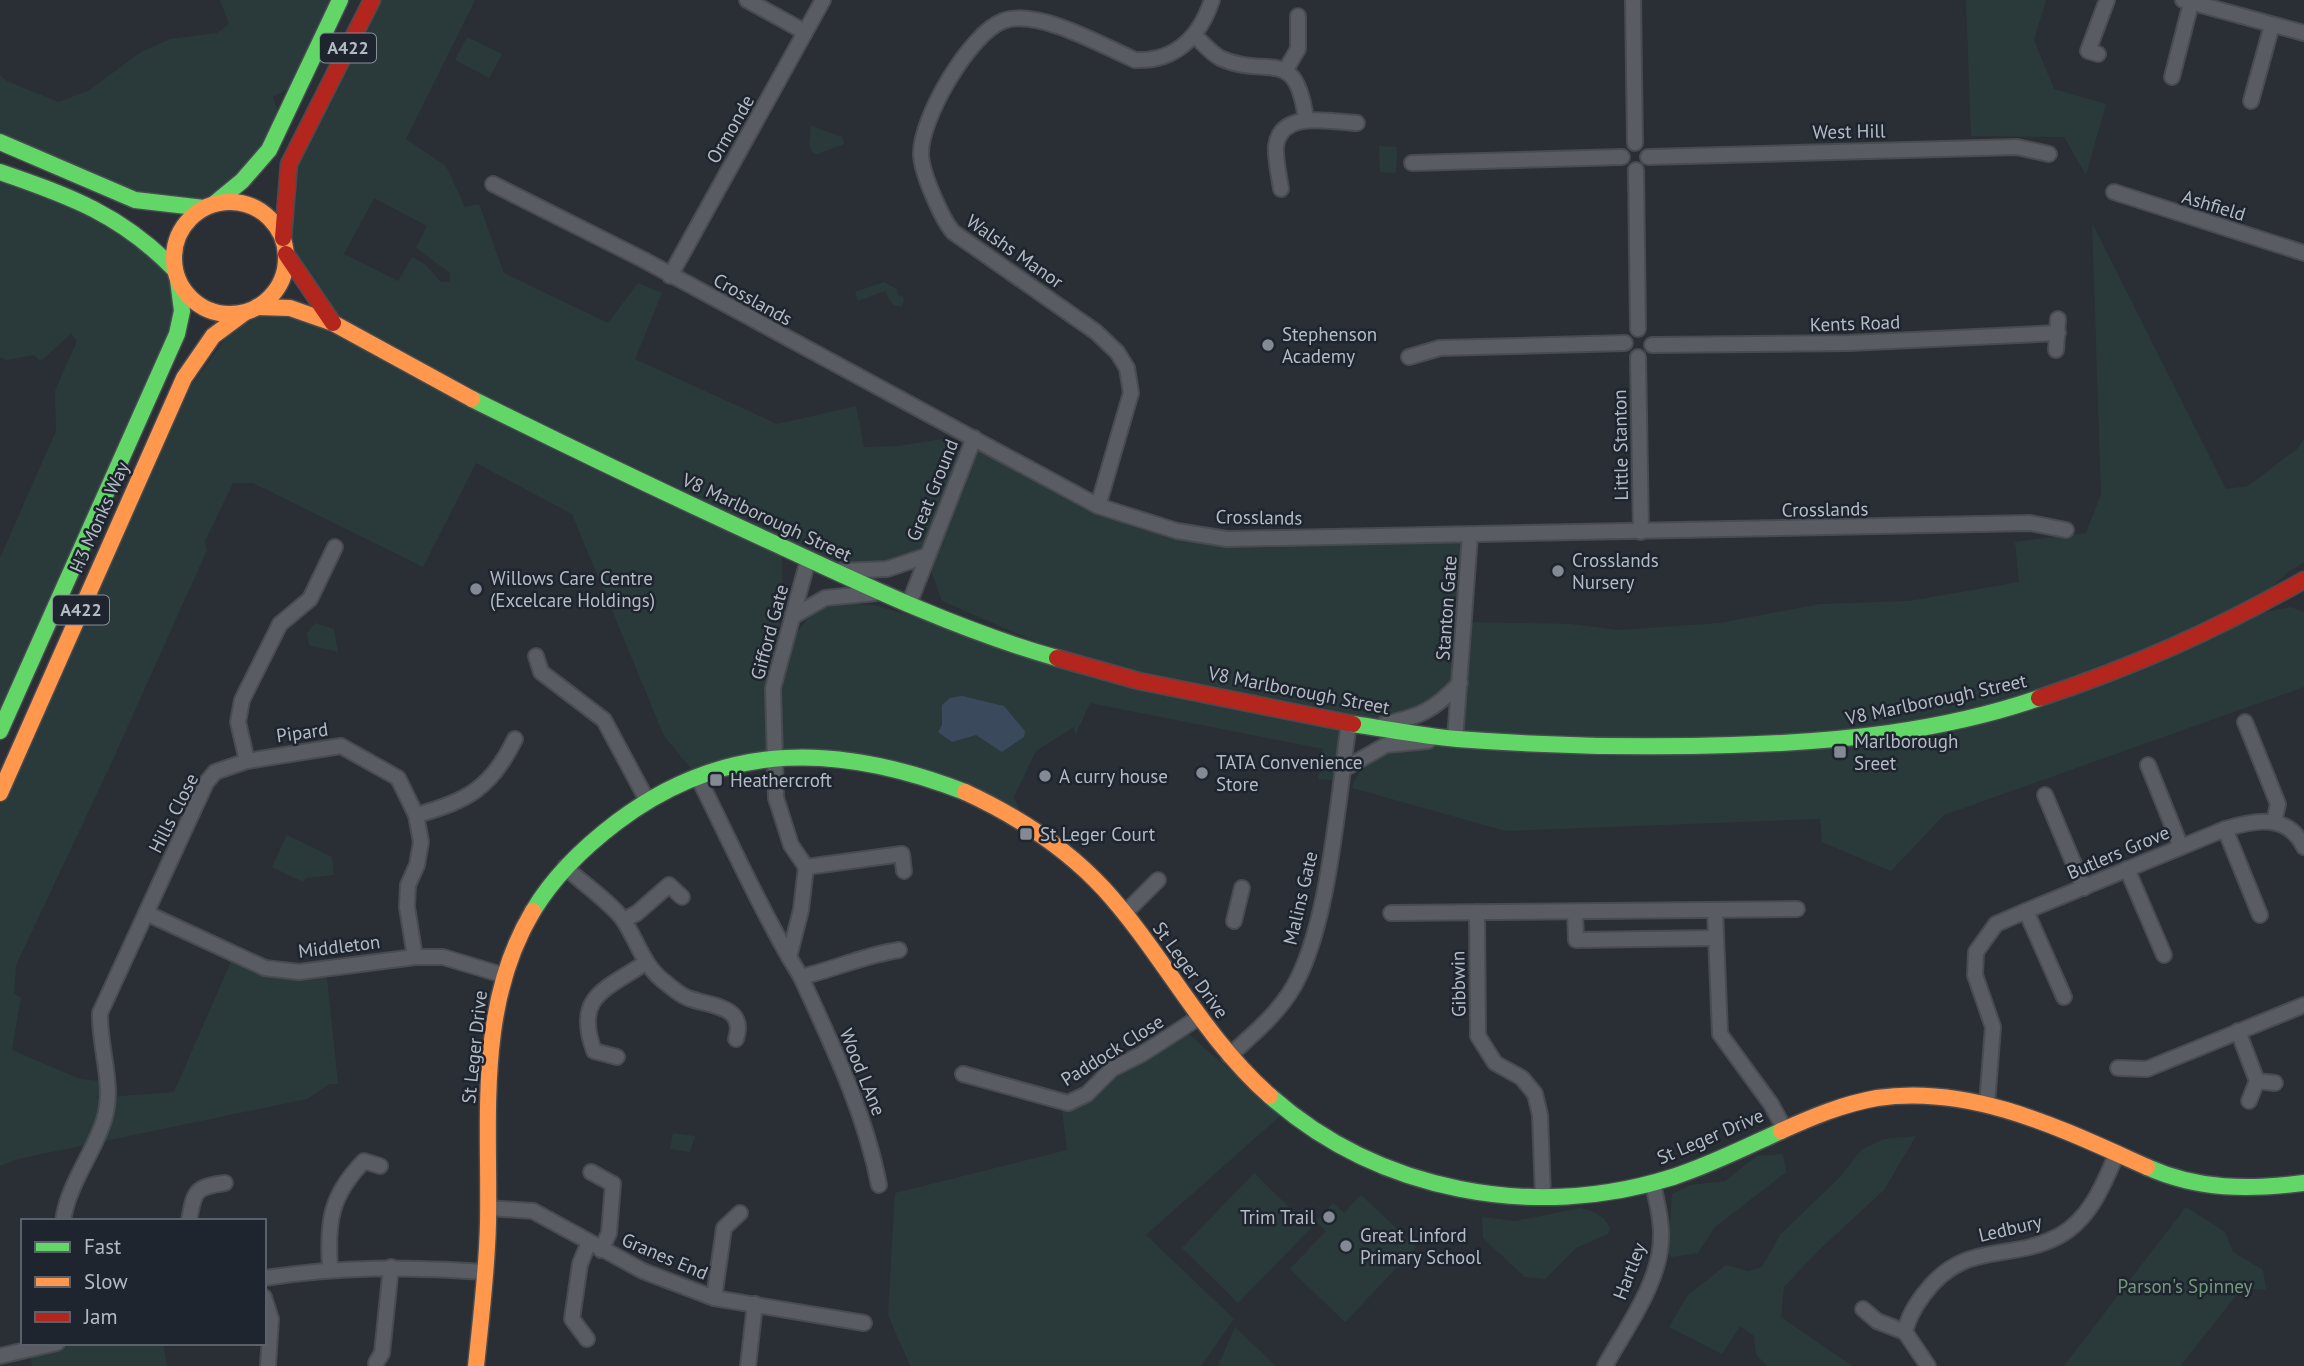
<svg xmlns="http://www.w3.org/2000/svg" width="2304" height="1366" viewBox="0 0 2304 1366" font-family="'PT Sans',sans-serif">
  <rect width="100%" height="100%" fill="#2a2f35"/>
  <!-- green -->
  <g fill="#2a3a3b" fill-rule="evenodd">
    <polygon points="220,0 340,0 302,81 273,97 282,124 214,204 173,205 0,136 0,75 7,81 58,102 88,91 141,52 170,39 217,33 229,24"/>
    <path d="M 372,0 L 475,0 L 406,139 L 446,166 L 465,207 L 479,204 L 504,273 L 608,323 L 638,283 L 662,293 L 635,359 L 777,424 L 856,406 L 864,447 L 898,446 L 942,439 L 967,455 L 974,438 L 1098,506 L 1227,539 L 1470,535 L 1465,622 L 1570,624 L 1618,630 L 1719,623 L 1820,604 L 1909,601 L 2019,582 L 2015,542 L 2086,533 L 2101,494 L 2092,223 L 2226,489 L 2248,486 L 2297,449 L 2304,439 L 2304,562 L 2287,573 L 2240,617 L 2291,607 L 2304,612 L 2304,687 L 1944,815 L 1891,871 L 1822,842 L 1820,819 L 1506,831 L 1352,788 C 1364,747 1415,746 1450,739 L 1460,684 L 1418,717 L 1350,723 L 1340,781 L 1318,779 L 1323,749 L 1090,703 L 1075,736 L 1074,727 L 1036,751 L 1014,797 L 1019,808 L 1014,817 L 969,794 L 814,757 L 698,777 L 664,736 L 572,514 L 476,463 L 423,567 L 253,483 L 233,483 L 205,541 L 207,550 L 109,768 L 16,965 L 14,994 L 21,997 L 12,1050 L 80,1079 L 100,1081 L 108,1092 L 94,1098 L 174,1092 L 232,959 L 275,978 L 327,978 L 338,1084 L 330,1084 L 307,1099 L 18,1159 L 0,1166 L 0,793 L 162,426 L 244,313 L 332,323 L 286,254 L 289,164 ZM 374,198 L 427,226 L 416,248 L 450,273 L 450,282 L 441,282 L 425,264 L 412,257 L 398,281 L 344,254 ZM 782,556 L 834,571 L 926,556 L 942,601 L 1076,659 L 1025,649 L 874,605 L 846,603 L 815,610 L 782,650 C 776,618 784,588 782,556 Z"/>
    <polygon points="1966,0 2046,0 2034,40 2054,89 2106,104 2086,175 2064,137 1971,136"/>
    <polygon points="467,37 502,54 489,78 455,60"/>
    <polygon points="811,126 843,137 844,144 817,154 812,152 809,144"/>
    <polygon points="1379,146 1397,147 1396,173 1380,172"/>
    <polygon points="0,172 66,196 83,214 116,217 155,248 182,311 0,731 0,558 56,431 55,391 77,341 71,333 41,361 34,355 7,360 0,357"/>
    <polygon points="884,282 897,289 898,295 904,297 902,307 893,305 885,291 858,301 855,292"/>
    <polygon points="315,623 334,629 338,652 309,645 307,633"/>
    <polygon points="287,835 332,857 334,875 306,878 303,882 272,867"/>
    <polygon points="1183,1029 1281,1115 1146,1235 1234,1319 1201,1366 910,1366 888,1315 895,1193 1067,1150 1061,1103"/>
    <polygon points="673,1133 695,1136 690,1152 670,1149"/>
    <polygon points="1916,1136 1884,1190 1819,1250 1784,1287 1781,1317 1852,1366 1767,1366 1756,1354 1754,1336 1740,1326 1722,1354 1669,1327 1687,1296 1726,1265 1748,1271 1762,1267 1780,1235 1841,1176 1861,1150 1884,1139"/>
    <polygon points="1783,1154 1786,1172 1714,1228 1698,1253 1671,1257 1668,1252 1672,1194 1690,1185 1725,1181 1757,1156"/>
    <polygon points="1254,1173 1311,1228 1238,1303 1182,1248"/>
    <polygon points="1361,1195 1416,1247 1345,1322 1290,1269 1326,1231 1316,1221 1333,1203 1344,1213"/>
    <polygon points="2186,1207 2225,1232 2233,1252 2263,1270 2266,1290 2242,1288 2180,1366 2064,1366"/>
    <path d="M 1581,1208 C 1595,1212 1604,1215 1610,1228 L 1608,1234 L 1576,1248 L 1545,1279 L 1525,1277 L 1483,1238 L 1482,1217 L 1515,1221 Z"/>
    <polygon points="1235,1327 1276,1366 1218,1366"/>
    <polygon points="57,1343 163,1343 167,1366 32,1366 30,1350"/>
  </g>
  <!-- water -->
  <polygon fill="#3b495c" points="962,696 1004,706 1025,731 1024,737 1002,752 976,735 952,742 938,732 942,725 942,705 950,698"/>
  <g fill="none" stroke-linecap="round" stroke-linejoin="round">
    <defs>
      <g id="street">
        <polyline points="747,0 805,32"/>
        <polyline points="1633,0 1635,143"/>
        <polyline points="2183,0 2304,33"/>
        <path d="M 1195,36 C 1203,43 1211,53 1220,58 C 1268,80 1296,43 1306,120"/>
        <polyline points="2098,54 2088,51 2107,0"/>
        <polyline points="1285,71 1298,49 1298,16"/>
        <polyline points="2172,77 2191,3"/>
        <polyline points="2251,101 2272,25"/>
        <polyline points="1648,157 2017,147 2049,154"/>
        <polyline points="1412,163 1622,157"/>
        <polyline points="1636,170 1638,329"/>
        <polyline points="493,184 644,260 1098,506 1177,531 1227,539 2030,523 2066,530"/>
        <path d="M 1281,189 C 1279,175 1275,159 1276,146 C 1281,109 1332,122 1357,123"/>
        <polyline points="2114,192 2304,253"/>
        <polyline points="670,276 823,0"/>
        <polyline points="1652,345 1849,343 2058,333"/>
        <polyline points="2056,350 2058,319"/>
        <polyline points="1409,357 1440,348 1625,343"/>
        <polyline points="1638,357 1641,532"/>
        <path d="M 1098,506 L 1131,393 L 1127,368 L 1117,352 L 1096,332 L 953,232 C 942,219 921,172 921,154 C 920,119 970,33 1003,21 C 1037,8 1103,46 1135,60 C 1176,62 1200,36 1212,0"/>
        <polyline points="839,571 887,569 926,556"/>
        <polyline points="909,604 974,438"/>
        <polyline points="792,617 825,598 876,593"/>
        <polyline points="536,656 541,672 604,720 647,800"/>
        <polyline points="2245,722 2278,804 2274,822"/>
        <path d="M 1384,724 C 1420,717 1434,710 1460,683"/>
        <polyline points="1455,739 1470,535"/>
        <polyline points="247,761 341,746 398,778 416,815 421,842 417,865 408,885 407,907 415,957"/>
        <polyline points="2148,765 2181,847"/>
        <polyline points="1342,770 1386,745 1428,741"/>
        <path d="M 698,777 C 728,837 755,898 789,957"/>
        <polyline points="2045,795 2084,888"/>
        <path d="M 416,815 C 467,802 492,787 515,739"/>
        <path d="M 565,867 C 580,881 615,906 624,921 C 639,944 643,966 666,983 C 672,988 680,995 688,998 C 709,1006 747,1005 736,1039"/>
        <polyline points="806,867 902,854 904,871"/>
        <polyline points="2127,869 2164,955"/>
        <polyline points="1715,910 1720,1034 1771,1104 1784,1128"/>
        <polyline points="1477,912 1478,1036 1495,1063 1522,1078 1535,1094 1540,1115 1543,1196"/>
        <polyline points="1575,912 1576,940 1715,938"/>
        <polyline points="146,913 265,968 299,972 415,957 443,957 503,975"/>
        <polyline points="1125,913 1158,880"/>
        <polyline points="1391,913 1797,909"/>
        <path d="M 2260,915 L 2225,829 C 2254,820 2288,813 2304,847"/>
        <polyline points="624,920 637,913 669,885 682,897"/>
        <polyline points="1234,921 1242,888"/>
        <polyline points="801,977 789,957 801,910 806,867 791,845 776,798 773,688 808,560"/>
        <polyline points="2064,997 2026,911 2225,829"/>
        <polyline points="2238,1031 2257,1081 2249,1101"/>
        <path d="M 1229,1056 C 1250,1037 1273,1018 1289,994 C 1329,935 1338,796 1349,723"/>
        <path d="M 617,1057 L 594,1051 C 574,996 605,990 645,963"/>
        <polyline points="2118,1068 2147,1069 2304,1005"/>
        <polyline points="963,1074 1068,1103 1087,1094 1112,1069 1142,1054 1198,1018"/>
        <polyline points="2257,1081 2275,1083"/>
        <polyline points="1987,1104 1993,1027 1975,975 1976,952 1996,924 2026,911"/>
        <polyline points="591,1172 613,1184 609,1233 601,1250"/>
        <path d="M 879,1185 C 865,1112 832,1045 801,977 C 835,969 865,955 899,950"/>
        <polyline points="488,1208 533,1211 643,1271 714,1298 864,1323"/>
        <path d="M 63,1221 C 68,1184 93,1155 104,1120 C 115,1085 99,1049 100,1013 L 206,783 L 215,772 L 247,761 L 238,722 L 242,700 L 280,624 L 310,599 L 335,547"/>
        <path d="M 189,1221 C 194,1191 195,1187 225,1183"/>
        <path d="M 330,1268 C 327,1222 330,1196 364,1161 L 380,1166"/>
        <path d="M 264,1278 C 344,1266 406,1267 486,1272"/>
        <polyline points="264,1297 271,1319 268,1366"/>
        <polyline points="714,1298 724,1228 740,1213"/>
        <polyline points="1863,1309 1877,1321 1905,1332"/>
        <polyline points="587,1339 572,1319 580,1264 589,1242"/>
        <polyline points="0,1356 57,1343"/>
        <polyline points="376,1363 382,1353 391,1267"/>
        <polyline points="748,1366 755,1304"/>
        <path d="M 1605,1366 C 1626,1328 1661,1281 1661,1237 C 1662,1219 1656,1200 1653,1183"/>
        <path d="M 1928,1366 L 1905,1332 C 1908,1317 1915,1306 1924,1294 C 1965,1239 2008,1263 2059,1236 C 2090,1219 2104,1184 2117,1153"/>
      </g>
      <g id="fast">
        <polyline points="0,142 135,200 204,208"/>
        <path d="M 0,172 C 70,196 122,215 175,270"/>
        <polyline points="214,204 242,181 269,150 340,0"/>
        <path d="M 472,399 C 573,449 675,498 778,545 C 868,587 961,631 1057,658"/>
        <path d="M 1353,724 C 1387,729 1422,736 1457,739 C 1549,746 1641,748 1732,745 C 1837,742 1940,732 2039,698"/>
        <polyline points="0,731 177,334 182,311 178,280"/>
        <path d="M 533,911 C 554,876 584,847 617,822 C 727,739 841,744 965,792"/>
        <path d="M 1270,1096 C 1379,1192 1534,1221 1673,1177 C 1710,1165 1746,1147 1781,1131"/>
        <path d="M 2147,1167 C 2198,1190 2249,1190 2304,1183"/>
      </g>
      <g id="slow">
        <circle cx="230" cy="258" r="56"/>
        <polyline points="257,307 290,308 333,323 472,399"/>
        <path d="M 965,792 C 1017,816 1065,847 1104,889 C 1164,955 1202,1036 1270,1096"/>
        <polyline points="0,793 184,378 213,336 244,313"/>
        <path d="M 1781,1131 C 1812,1117 1843,1104 1877,1098 C 1972,1084 2062,1129 2147,1167"/>
        <path d="M 476,1366 C 481,1318 487,1271 488,1223 C 490,1117 476,1006 533,911"/>
      </g>
      <g id="jam">
        <polyline points="283,238 289,164 372,0"/>
        <polyline points="286,254 333,323"/>
        <polyline points="1057,658 1139,681 1353,724"/>
        <path d="M 2039,698 C 2135,666 2216,630 2304,580"/>
      </g>
    </defs>
    <!-- street casing -->
    <use href="#street" stroke="#484b50" stroke-width="18"/>
    <!-- fast casing -->
    <use href="#fast" stroke="#484b50" stroke-width="19"/>
    <!-- slow casing -->
    <use href="#slow" stroke="#484b50" stroke-width="19"/>
    <!-- jam casing -->
    <use href="#jam" stroke="#484b50" stroke-width="19"/>
    <!-- street -->
    <use href="#street" stroke="#595d63" stroke-width="14"/>
    <!-- fast -->
    <use href="#fast" stroke="#63d668" stroke-width="16"/>
    <!-- slow -->
    <use href="#slow" stroke="#ff974d" stroke-width="16"/>
    <!-- jam -->
    <use href="#jam" stroke="#b3261e" stroke-width="16"/>
  </g>
  <!-- markers -->
  <g fill="#848a93" stroke="#1e252e" stroke-width="2.5">
    <circle cx="1268" cy="345" r="7"/>
    <circle cx="1558" cy="571" r="7"/>
    <circle cx="476" cy="589" r="7"/>
    <rect x="1833" y="745" width="14" height="14" rx="3.5"/>
    <circle cx="1202" cy="773" r="7"/>
    <circle cx="1045" cy="776" r="7"/>
    <rect x="709" y="773" width="14" height="14" rx="3.5"/>
    <rect x="1019" y="827" width="14" height="14" rx="3.5"/>
    <circle cx="1329" cy="1217" r="7"/>
    <circle cx="1346" cy="1246" r="7"/>
  </g>
  <g text-anchor="middle" stroke-width="5" stroke-linejoin="round" paint-order="stroke">
    <!-- shield labels -->
    <g fill="#1e252e" stroke="#878e98" stroke-width="2">
      <rect x="320" y="33.5" width="56" height="29" rx="5"/>
      <rect x="53" y="595.5" width="56" height="29" rx="5"/>
    </g>
    <g font-size="18" font-weight="bold" fill="#b4bbc5">
      <text x="348" y="54">A422</text>
      <text x="81" y="616">A422</text>
    </g>
    <!-- street labels -->
    <g font-size="19" fill="#b4bbc5" stroke="#1e252e">
      <text transform="translate(730 129) rotate(-60)" y="7">Ormonde</text>
      <text transform="translate(1849 131) rotate(-1)" y="7">West Hill</text>
      <text transform="translate(2214 205) rotate(17)" y="7">Ashfield</text>
      <text transform="translate(1015 251) rotate(35)" y="7">Walshs Manor</text>
      <text transform="translate(753 299) rotate(29)" y="7">Crosslands</text>
      <text transform="translate(1855 323) rotate(-2)" y="7">Kents Road</text>
      <text transform="translate(1620 445) rotate(-91)" y="7">Little Stanton</text>
      <text transform="translate(932 490) rotate(-68)" y="7">Great Ground</text>
      <text transform="translate(1825 509) rotate(-1)" y="7">Crosslands</text>
      <text transform="translate(99 517) rotate(-66)" y="7">H3 Monks Way</text>
      <text transform="translate(767 517) rotate(25)" y="7">V8 Marlborough Street</text>
      <text transform="translate(1259 517) rotate(1)" y="7">Crosslands</text>
      <text transform="translate(1446 608) rotate(-86)" y="7">Stanton Gate</text>
      <text transform="translate(769 632) rotate(-75)" y="7">Gifford Gate</text>
      <text transform="translate(1299 690) rotate(11)" y="7">V8 Marlborough Street</text>
      <text transform="translate(1936 699) rotate(-12)" y="7">V8 Marlborough Street</text>
      <text transform="translate(302 732) rotate(-8)" y="7">Pipard</text>
      <text transform="translate(173 813) rotate(-63)" y="7">Hills Close</text>
      <text transform="translate(2118 852) rotate(-23)" y="7">Butlers Grove</text>
      <text transform="translate(1300 898) rotate(-77)" y="7">Malins Gate</text>
      <text transform="translate(339 946) rotate(-7)" y="7">Middleton</text>
      <text transform="translate(1191 970) rotate(54)" y="7">St Leger Drive</text>
      <text transform="translate(1458 984) rotate(-91)" y="7">Gibbwin</text>
      <text transform="translate(474 1047) rotate(-84)" y="7">St Leger Drive</text>
      <text transform="translate(1112 1050) rotate(-32)" y="7">Paddock Close</text>
      <text transform="translate(863 1072) rotate(68)" y="7">Wood LAne</text>
      <text transform="translate(1710 1136) rotate(-23)" y="7">St Leger Drive</text>
      <text transform="translate(2010 1228) rotate(-13)" y="7">Ledbury</text>
      <text transform="translate(665 1256) rotate(23)" y="7">Granes End</text>
      <text transform="translate(1629 1271) rotate(-69)" y="7">Hartley</text>
    </g>
    <!-- poi labels -->
    <g font-size="19" fill="#b4bbc5" stroke="#1e252e" text-anchor="start">
      <text x="1282" y="341">Stephenson<tspan x="1282" dy="22">Academy</tspan></text>
      <text x="1572" y="567">Crosslands<tspan x="1572" dy="22">Nursery</tspan></text>
      <text x="490" y="585">Willows Care Centre<tspan x="490" dy="22">(Excelcare Holdings)</tspan></text>
      <text x="1854" y="748">Marlborough<tspan x="1854" dy="22">Sreet</tspan></text>
      <text x="1216" y="769">TATA Convenience<tspan x="1216" dy="22">Store</tspan></text>
      <text x="1059" y="783">A curry house</text>
      <text x="730" y="787">Heathercroft</text>
      <text x="1040" y="841">St Leger Court</text>
      <text x="1315" y="1224" text-anchor="end">Trim Trail</text>
      <text x="1360" y="1242">Great Linford<tspan x="1360" dy="22">Primary School</tspan></text>
    </g>
    <!-- park labels -->
    <g font-size="19" fill="#75987d" stroke="#1e252e">
      <text x="2185" y="1293">Parson's Spinney</text>
    </g>
  </g>
  <!-- legend -->
  <rect x="21" y="1219" width="245" height="126" fill="#1e252e" stroke="#5a616a" stroke-width="2"/>
  <rect x="35" y="1242" width="35" height="10" fill="#63d668" stroke="#5a616a" stroke-width="2"/>
  <text x="84" y="1254" font-size="21" fill="#b4bbc5">Fast</text>
  <rect x="35" y="1277" width="35" height="10" fill="#ff974d" stroke="#5a616a" stroke-width="2"/>
  <text x="84" y="1289" font-size="21" fill="#b4bbc5">Slow</text>
  <rect x="35" y="1312" width="35" height="10" fill="#b3261e" stroke="#5a616a" stroke-width="2"/>
  <text x="84" y="1324" font-size="21" fill="#b4bbc5">Jam</text>
</svg>
